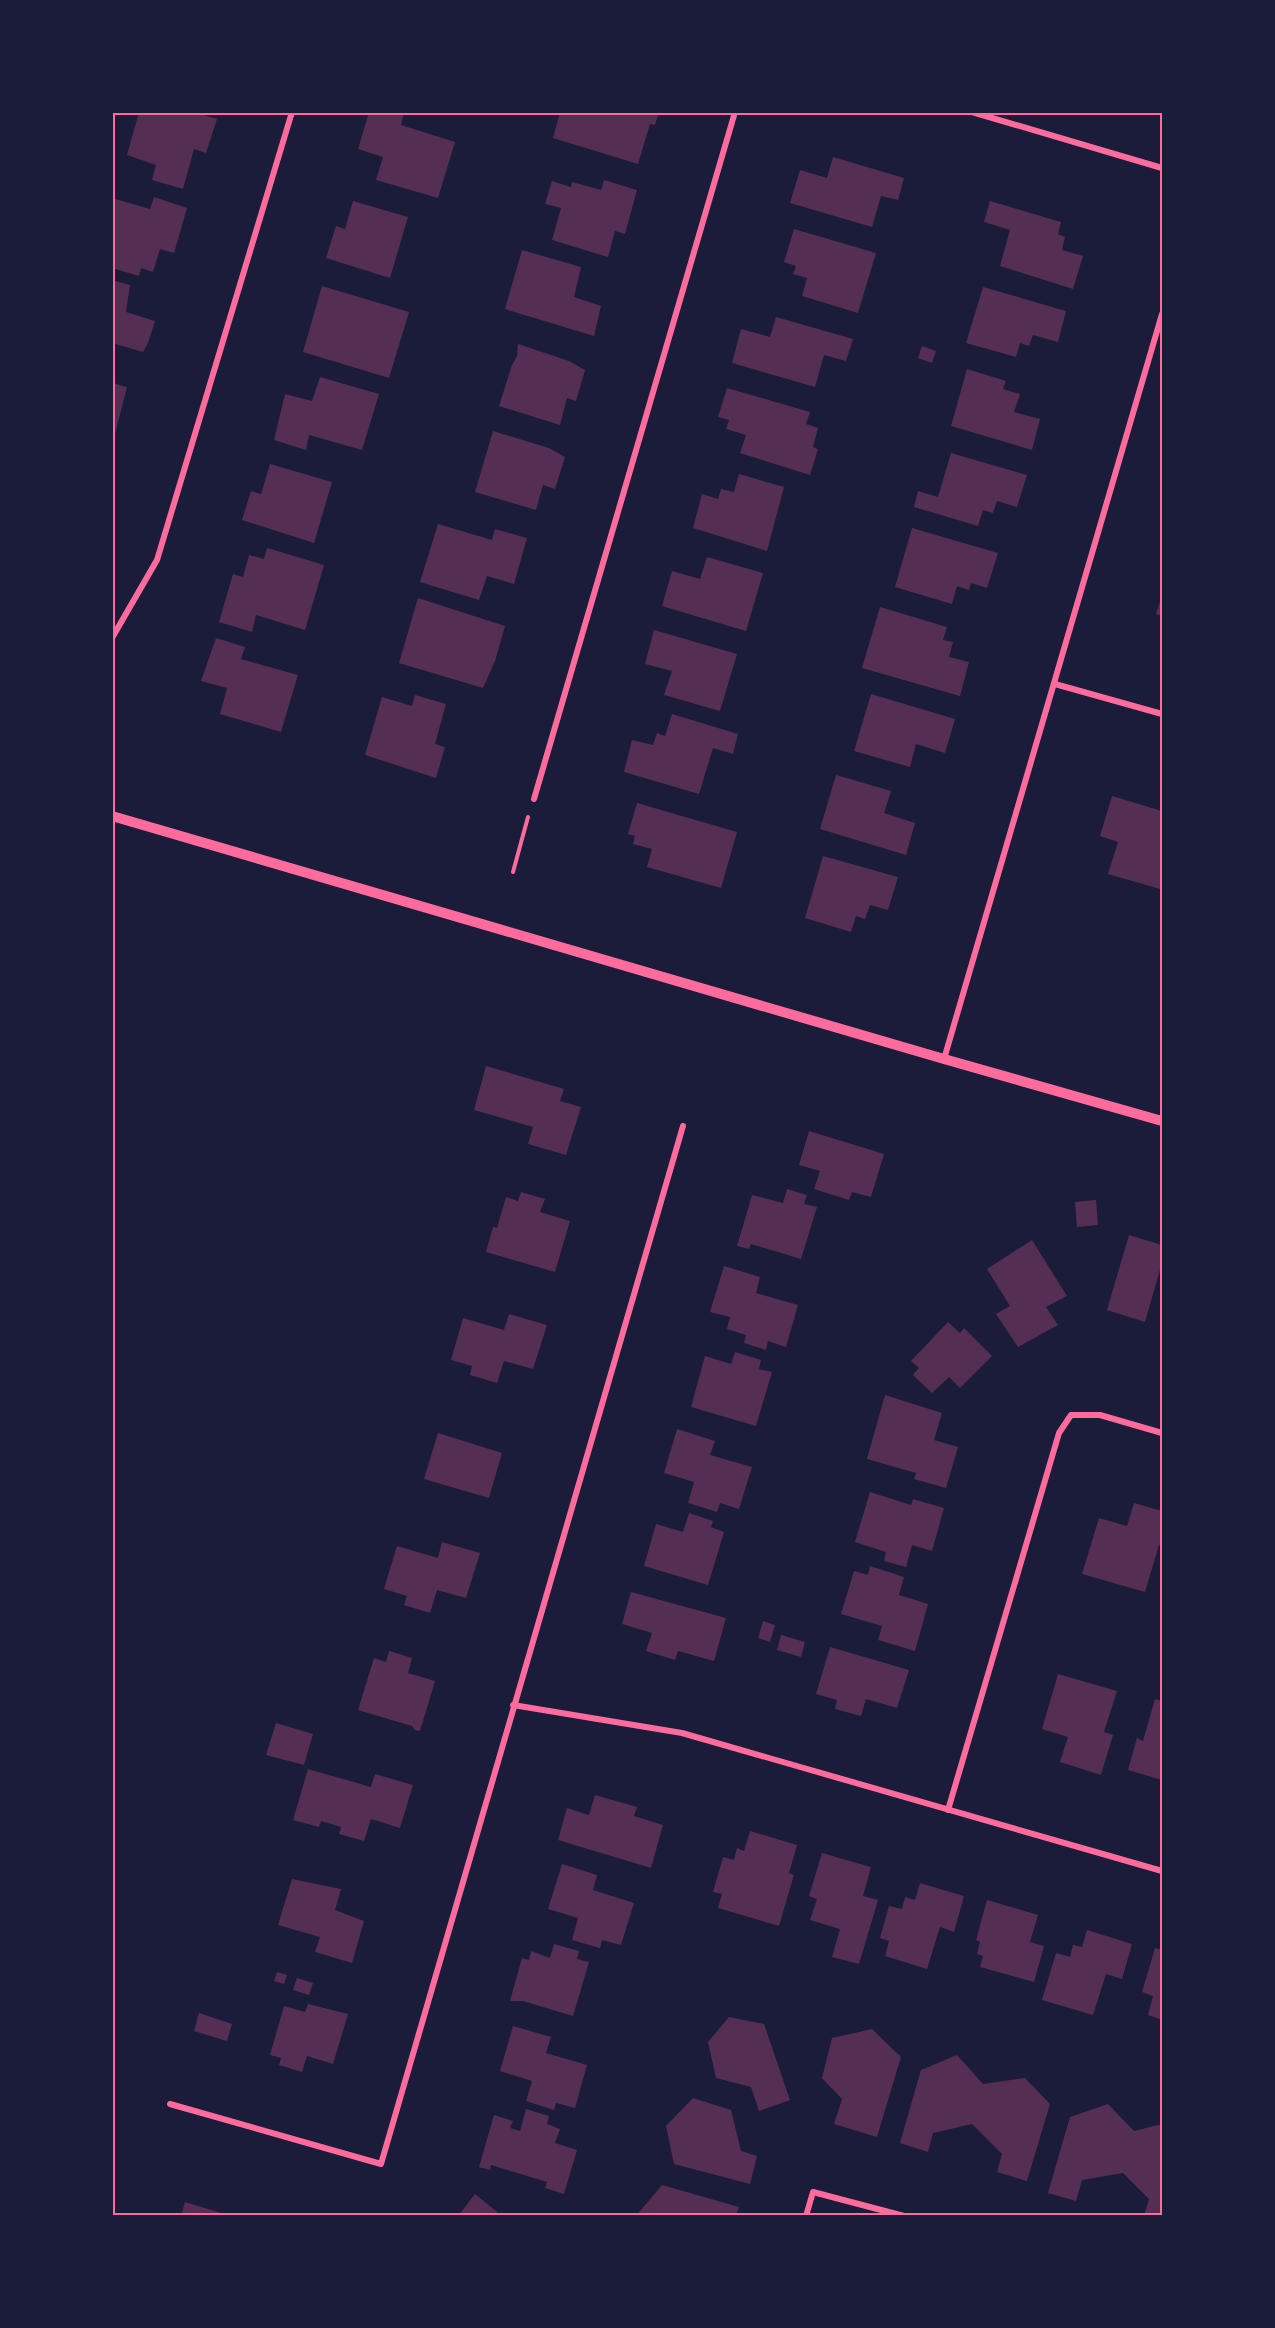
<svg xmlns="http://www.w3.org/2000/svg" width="1275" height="2328" viewBox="0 0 1275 2328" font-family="'Space Grotesk',sans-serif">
  <rect width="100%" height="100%" fill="#1b1b3a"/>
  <!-- building -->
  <g fill="#542f53">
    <polygon points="139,112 194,112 217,119 206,153 194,149 183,189 152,180 156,165 127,155"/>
    <polygon points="369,112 404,112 401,125 455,142 438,198 376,180 383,157 358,149"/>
    <polygon points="560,112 659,112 655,125 650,124 638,164 553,138"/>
    <polygon points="833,157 904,178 898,200 881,196 872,227 790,203 800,170 827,178"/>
    <polygon points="604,180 637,190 625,234 615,231 608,257 552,240 561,208 545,204 552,181 571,187 572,182 601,190"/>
    <polygon points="154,197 187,208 174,253 160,249 153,272 141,268 139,276 112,268 112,198 150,209"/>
    <polygon points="353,201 408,217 390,278 326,258 336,226 345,229"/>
    <polygon points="990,201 1061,222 1058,234 1065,237 1062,250 1083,256 1073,289 1000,266 1010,230 984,222"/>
    <polygon points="794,229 876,253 858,313 802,296 807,278 793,274 796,266 784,262"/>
    <polygon points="522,250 581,267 574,297 601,306 594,336 505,309"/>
    <polygon points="112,280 130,285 126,312 155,321 148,343 143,352 112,343"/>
    <polygon points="322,286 409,312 389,378 303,352"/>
    <polygon points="983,287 1066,311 1058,342 1033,335 1029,346 1020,343 1016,357 966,343"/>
    <polygon points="776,317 853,339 846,361 824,355 815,387 732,363 741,329 770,337"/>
    <polygon points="518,344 569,361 585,370 576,401 567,398 560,425 499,406 512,365 517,356"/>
    <polygon points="922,346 936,351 932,363 918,358"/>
    <polygon points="967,369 1006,381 1003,389 1020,394 1014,412 1040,419 1032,450 951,426"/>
    <polygon points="320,377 379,394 362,450 309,435 306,450 274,440 285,394 312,401"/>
    <polygon points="112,383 127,387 114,438 112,438"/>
    <polygon points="727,388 810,412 806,424 818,428 813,447 818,449 810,475 740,453 746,435 726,429 729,420 718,417"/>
    <polygon points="493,431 549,448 565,457 555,489 543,485 536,510 475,492"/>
    <polygon points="951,453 1027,475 1017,507 997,501 993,513 983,510 978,526 914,507 918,491 938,497"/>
    <polygon points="270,464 332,482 314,543 242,520 251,491 261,494"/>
    <polygon points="739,474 784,487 767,551 693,528 702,494 718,499 721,489 734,492"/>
    <polygon points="438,524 492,540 495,529 527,538 514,584 487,576 479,600 420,582"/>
    <polygon points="912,528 998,553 987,588 971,583 969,590 957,586 952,604 895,587"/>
    <polygon points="267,548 324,565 305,630 256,615 252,632 219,622 233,574 243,577 249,555 264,559"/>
    <polygon points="707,557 763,573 746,631 662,606 672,571 700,579"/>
    <polygon points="1162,595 1162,616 1156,614"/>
    <polygon points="418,598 505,626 495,661 483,688 399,663"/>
    <polygon points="880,607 947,627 943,640 953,642 949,657 969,662 960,696 862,668"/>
    <polygon points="654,630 737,654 720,711 664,695 672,671 645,664"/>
    <polygon points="216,638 245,647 241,659 298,675 281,732 220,714 227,688 201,681"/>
    <polygon points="871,694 955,719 945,753 916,744 910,767 854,751"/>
    <polygon points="415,695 446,704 435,744 445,747 436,778 365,755 382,697 412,706"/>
    <polygon points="672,714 738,734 733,754 713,748 699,794 624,772 632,740 653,745 657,733 665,736"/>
    <polygon points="836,775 891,791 884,813 915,823 906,855 820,829"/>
    <polygon points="1112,796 1162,811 1162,879 1160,889 1108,874 1118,842 1100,836"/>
    <polygon points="637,803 737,832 721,888 647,867 652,849 633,844 635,836 628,834"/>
    <polygon points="823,856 898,877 888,910 870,905 865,919 856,916 851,932 805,918"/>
    <polygon points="486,1066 564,1089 560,1101 581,1107 566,1155 528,1144 533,1127 474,1110"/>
    <polygon points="809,1131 884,1154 871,1197 852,1192 849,1200 814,1189 820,1171 799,1165"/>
    <polygon points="787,1189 807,1195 804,1204 817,1207 801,1259 751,1244 749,1249 737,1246 752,1195 783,1203"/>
    <polygon points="521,1192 545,1199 540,1212 570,1221 555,1272 486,1252 493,1227 497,1228 506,1197 518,1201"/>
    <polygon points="1096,1200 1098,1225 1077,1227 1075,1202"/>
    <polygon points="1129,1235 1162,1245 1162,1263 1145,1322 1107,1310"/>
    <polygon points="1032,1240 1067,1296 1046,1307 1058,1325 1018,1347 996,1314 1010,1306 987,1269"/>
    <polygon points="724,1266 760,1277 756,1293 798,1305 786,1347 768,1341 766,1350 744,1343 746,1335 727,1329 730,1317 710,1312"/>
    <polygon points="509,1314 547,1325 533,1369 504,1361 497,1383 470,1375 472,1366 451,1360 463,1318 504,1330"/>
    <polygon points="948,1322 960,1333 964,1328 992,1356 960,1388 949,1377 932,1393 913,1375 919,1368 911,1361"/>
    <polygon points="735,1352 761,1360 759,1369 772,1372 756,1426 691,1407 705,1356 731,1364"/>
    <polygon points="885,1395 942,1413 934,1440 958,1447 946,1488 914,1479 916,1473 867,1459"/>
    <polygon points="677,1429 715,1441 710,1455 752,1467 739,1509 720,1503 717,1512 688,1503 694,1482 664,1473"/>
    <polygon points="438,1433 502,1453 489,1498 424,1479"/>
    <polygon points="870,1492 911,1505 913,1499 944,1508 932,1551 912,1545 906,1567 884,1561 886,1552 855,1542"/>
    <polygon points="1134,1503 1162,1511 1162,1546 1159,1545 1145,1592 1082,1574 1099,1518 1127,1526"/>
    <polygon points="689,1513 713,1521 711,1527 724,1532 708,1585 644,1566 656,1524 683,1532"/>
    <polygon points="442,1542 480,1553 466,1598 437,1590 430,1613 404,1605 407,1596 384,1589 397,1546 438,1558"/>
    <polygon points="870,1566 904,1577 899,1595 928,1604 915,1651 878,1640 882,1626 841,1614 854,1571 868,1575"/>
    <polygon points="631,1592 726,1618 714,1661 678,1651 675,1660 646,1651 652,1633 622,1624"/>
    <polygon points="763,1621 775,1625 770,1642 758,1638"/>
    <polygon points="781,1635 805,1642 801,1657 777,1650"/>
    <polygon points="830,1647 909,1670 897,1708 866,1699 861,1716 835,1709 837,1700 816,1694"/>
    <polygon points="389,1651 412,1658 408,1673 435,1681 420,1731 415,1730 412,1726 358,1710 374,1658 386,1662"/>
    <polygon points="1058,1674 1117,1691 1104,1732 1113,1735 1101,1775 1060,1762 1068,1737 1042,1729"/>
    <polygon points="1155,1699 1162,1701 1162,1780 1128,1770 1137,1738 1143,1741"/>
    <polygon points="276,1723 313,1734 304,1765 266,1755"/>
    <polygon points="308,1769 371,1787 375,1774 413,1785 400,1828 371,1819 364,1841 339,1834 341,1827 321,1821 319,1827 293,1820"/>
    <polygon points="595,1795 637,1807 634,1816 663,1825 651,1868 558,1840 567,1808 589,1815"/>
    <polygon points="750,1831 797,1845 789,1873 794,1875 779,1926 718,1908 722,1894 713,1892 723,1857 734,1860 737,1848 744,1851"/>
    <polygon points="822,1853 871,1867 863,1896 878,1900 859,1964 832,1957 840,1929 810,1920 817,1899 809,1896"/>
    <polygon points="562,1864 597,1875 593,1890 634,1903 621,1945 602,1940 600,1948 572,1940 578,1918 548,1909"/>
    <polygon points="292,1879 341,1889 335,1910 364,1921 352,1963 315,1952 320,1937 278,1925"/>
    <polygon points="920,1883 964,1896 954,1932 940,1927 927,1969 885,1956 889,1941 880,1938 889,1906 902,1909 905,1897 915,1900"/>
    <polygon points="987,1900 1038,1915 1030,1942 1044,1946 1034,1982 980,1967 983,1956 977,1954 980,1942 976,1940"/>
    <polygon points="1087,1930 1132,1944 1122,1979 1106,1974 1093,2015 1042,2000 1056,1953 1070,1957 1073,1945 1082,1947"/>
    <polygon points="554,1944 579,1951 577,1959 589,1962 573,2016 523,2001 510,2001 522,1958 529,1960 531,1951 550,1958"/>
    <polygon points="1155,1948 1162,1950 1162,2020 1148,2015 1153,1996 1142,1992"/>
    <polygon points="277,1972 287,1975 284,1984 274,1981"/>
    <polygon points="297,1978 313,1983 309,1995 293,1990"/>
    <polygon points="308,2004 348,2014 333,2064 307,2056 302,2072 279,2065 281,2058 270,2055 284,2006 305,2012"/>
    <polygon points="199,2013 232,2024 227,2041 194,2031"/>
    <polygon points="729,2017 764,2024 790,2100 759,2111 751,2087 716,2078 708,2042"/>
    <polygon points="513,2026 551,2037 546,2053 587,2065 575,2108 556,2103 554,2110 526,2101 532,2081 500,2071"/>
    <polygon points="872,2029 901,2057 877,2137 834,2124 842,2099 822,2078 832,2038"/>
    <polygon points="957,2055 983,2084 1025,2078 1050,2104 1027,2181 997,2172 1002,2154 972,2124 933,2133 928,2152 900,2143 921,2070"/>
    <polygon points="693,2098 731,2110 741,2151 757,2156 750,2184 674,2164 666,2126"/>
    <polygon points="1108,2104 1134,2131 1162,2124 1162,2216 1144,2216 1149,2199 1123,2173 1082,2180 1076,2201 1048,2193 1070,2117"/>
    <polygon points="526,2109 549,2116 547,2124 560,2129 555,2143 577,2150 564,2194 545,2188 547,2182 491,2165 490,2170 479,2167 494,2115 513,2121 510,2128 520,2131"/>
    <polygon points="662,2185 739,2207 736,2216 636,2216"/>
    <polygon points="475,2194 502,2216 458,2216"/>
    <polygon points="185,2202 228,2215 227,2216 181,2216"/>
  </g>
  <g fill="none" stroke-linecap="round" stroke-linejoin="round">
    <!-- path -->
    <polyline stroke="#ff6b9d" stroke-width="4" points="513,872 528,817"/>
    <!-- minor -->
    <g stroke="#ff6b9d" stroke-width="6">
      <polyline points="972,112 1162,168"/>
      <polyline points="112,638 157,560 292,112"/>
      <polyline points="1055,684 1162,714"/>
      <polyline points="534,799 735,112"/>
      <polyline points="944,1059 1162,314"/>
      <polyline points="513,1705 682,1733 1162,1871"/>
      <polyline points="948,1810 1059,1433 1071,1415 1100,1415 1162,1433"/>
      <polyline points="170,2104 381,2164 683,1126"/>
      <polyline points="806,2216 813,2192 904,2216"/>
    </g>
    <!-- tertiary -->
    <polyline stroke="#ff6b9d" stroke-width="10" points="112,816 944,1059 1162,1121"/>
  </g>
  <!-- border -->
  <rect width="1275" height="2328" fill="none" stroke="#1b1b3a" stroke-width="228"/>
  <rect x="114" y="114" width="1047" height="2100" fill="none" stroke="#ff6b9d" stroke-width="2"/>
</svg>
